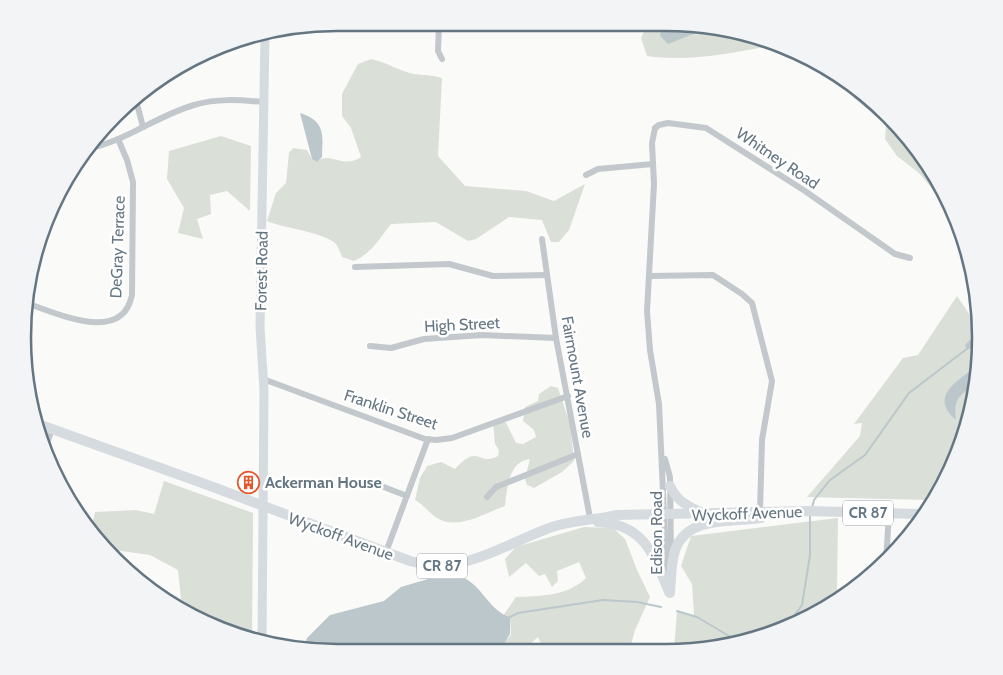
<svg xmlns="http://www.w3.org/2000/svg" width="1003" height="675" viewBox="0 0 1003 675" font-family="Cabin,sans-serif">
  <rect width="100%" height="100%" fill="#fafaf8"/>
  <!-- green -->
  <g fill="#dadfd7">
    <path d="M 646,27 L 661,27 L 660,36 L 688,36 L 727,29 L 774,45 C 732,53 691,62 647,56 L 641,38 Z"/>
    <path d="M 371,59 C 386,62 402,72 414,74 C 423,75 432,75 442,78 L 438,156 L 465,186 L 526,191 L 554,201 L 585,184 L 569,230 L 559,242 L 551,242 L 542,220 L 509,217 L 476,239 L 468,241 L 436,222 L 391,224 C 378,240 373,252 354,261 L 342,257 C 340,252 338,246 335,243 C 320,231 286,229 267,221 L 276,193 L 286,183 L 289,153 L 293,148 L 307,150 L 312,159 L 317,162 C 329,150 343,170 361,157 L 351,128 L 342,116 L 342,94 L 358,64 Z"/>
    <polygon points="848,86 888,115 956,217 957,218 919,173 897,156 885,139 886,125 854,98"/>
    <polygon points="221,136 251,146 250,211 227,191 210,195 211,214 197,219 203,239 178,233 184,208 167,179 169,151"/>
    <polygon points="957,296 978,327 980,337 957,458 928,500 807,497 860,436 862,423 854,424 903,358 918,355"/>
    <path d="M 551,386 L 558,388 L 570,424 L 574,461 L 562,472 L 534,488 L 527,485 L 525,479 L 530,459 C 509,461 507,488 505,506 C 485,513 457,531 437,518 C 429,513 424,505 415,500 L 420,478 L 427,466 L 441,462 L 455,469 C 479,442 478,467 498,456 L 499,450 L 495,444 L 493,423 L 499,419 L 506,423 L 516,443 L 523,444 L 536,437 L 534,430 L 523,421 L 525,407 L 538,401 L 539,394 Z"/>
    <polygon points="164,481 253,513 252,638 198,620 182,608 178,570 150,555 107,549 91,529 95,512 136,510 154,514"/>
    <polygon points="838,518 837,594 786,628 674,651 677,611 694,615 692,584 681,566 691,536"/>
    <path d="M 584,527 L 613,528 L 625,539 L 637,570 L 650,597 L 635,630 L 629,652 L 544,651 L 538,637 L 528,646 L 509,650 L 505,642 L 511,635 L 510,618 L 503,616 L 516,597 C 541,596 568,596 586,578 L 579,562 L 557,571 L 558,581 L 552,587 L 545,574 L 539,576 L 526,563 L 509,577 L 505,559 L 516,547 Z"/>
  </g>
  <!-- water -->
  <g fill="#bbc7cb">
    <polygon points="661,27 720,28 688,36 668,44 660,36"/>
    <path d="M 300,113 C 325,121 323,134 322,157 L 317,162 L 312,159 Z"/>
    <polygon points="979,331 980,340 974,348 967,349 965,345"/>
    <path d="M 975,367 L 970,388 C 956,397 954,404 956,420 C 929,396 957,382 975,367 Z"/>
    <path d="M 438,576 C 445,576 456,574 462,577 C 482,585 489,611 510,617 L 510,634 L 501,649 L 304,647 L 307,638 L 330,615 L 384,601 L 401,587 Z"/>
  </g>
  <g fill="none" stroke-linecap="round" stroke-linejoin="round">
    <!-- stream -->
    <g stroke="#bbc7cb" stroke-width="2">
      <polyline points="902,136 911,149"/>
      <polyline points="812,508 814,500 830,480 865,455 909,393 968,348"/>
      <polyline points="677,611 697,617 734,639"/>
      <polyline points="508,618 518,613 603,600 637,602 661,607"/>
      <polyline points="785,629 802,605 810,555 810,515"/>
    </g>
    <!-- street -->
    <g stroke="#c3c8cc" stroke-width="6">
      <polyline points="439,24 438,51 442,59"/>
      <polyline points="136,100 143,127"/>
      <path d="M 86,149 C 125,142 156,116 194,105 C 217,98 240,100 263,102"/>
      <polyline points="586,175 598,169 653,164"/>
      <polyline points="542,239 556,338 590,518"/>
      <polyline points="355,267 449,264 493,276 547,275"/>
      <polyline points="649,276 713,275 742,294 752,303 772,381 762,440 760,512"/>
      <path d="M 26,303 C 57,313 122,345 132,295 L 133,182 L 127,160 L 118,139"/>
      <polyline points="370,346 391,348 424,339 482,335 556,338"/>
      <polyline points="263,379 425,439 436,440 452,438 568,396"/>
      <polyline points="46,446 52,429"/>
      <polyline points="665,459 670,477 671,556"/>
      <polyline points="371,482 407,496"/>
      <polyline points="487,497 496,487 578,454"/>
      <polyline points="386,552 428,439"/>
      <polyline points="886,562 889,513"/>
      <polyline points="667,580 659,404 650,350 647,311 654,184 652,143 655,128 659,125 668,123 706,128 805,191 895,254 910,258"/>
    </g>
    <!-- secondary -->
    <polyline stroke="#d6dbdf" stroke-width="9" points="262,642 264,390 260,327 265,34"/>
    <!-- primary -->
    <g stroke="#d6dbdf" stroke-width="10">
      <path d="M 38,424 L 205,484 L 410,561 C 464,576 504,544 552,527 C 573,520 595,520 616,515 L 807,511 L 919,514"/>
      <path d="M 670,486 C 677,501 687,506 701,512"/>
      <path d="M 598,522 C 645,524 654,556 669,592"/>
      <path d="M 670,593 C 671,580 671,567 674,554 C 684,515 729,523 761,518"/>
    </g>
  </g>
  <!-- icons -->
  <defs>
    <symbol id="building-ring" viewBox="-11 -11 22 22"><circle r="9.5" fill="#fff" stroke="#e4572e" stroke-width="1.5"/><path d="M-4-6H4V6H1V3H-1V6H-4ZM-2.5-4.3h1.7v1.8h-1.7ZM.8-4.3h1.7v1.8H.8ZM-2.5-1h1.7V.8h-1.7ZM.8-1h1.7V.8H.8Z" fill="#e4572e"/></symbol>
  </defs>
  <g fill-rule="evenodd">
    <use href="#building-ring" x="236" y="470" width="25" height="25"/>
  </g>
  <g text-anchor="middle" stroke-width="5" stroke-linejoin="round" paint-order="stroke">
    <!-- shield labels -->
    <g fill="#fff" stroke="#939fa8" stroke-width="1">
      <rect x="843" y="500.5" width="50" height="25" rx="4"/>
      <rect x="417" y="553.5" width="50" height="25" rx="4"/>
    </g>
    <g font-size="15" font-weight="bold" fill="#657683">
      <text x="868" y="518">CR 87</text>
      <text x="442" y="571">CR 87</text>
    </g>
    <!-- street labels -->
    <g font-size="16" fill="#657683" stroke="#fff">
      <text transform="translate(778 158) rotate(34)" y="6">Whitney Road</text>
      <text transform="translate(117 247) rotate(-88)" y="6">DeGray Terrace</text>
      <text transform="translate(261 271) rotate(-89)" y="6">Forest Road</text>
      <text transform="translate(462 324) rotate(-3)" y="6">High Street</text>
      <text transform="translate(578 377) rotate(80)" y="6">Fairmount Avenue</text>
      <text transform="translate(391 409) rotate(18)" y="6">Franklin Street</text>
      <text transform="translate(747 513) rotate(-2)" y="6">Wyckoff Avenue</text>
      <text transform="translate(656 533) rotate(-90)" y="6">Edison Road</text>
      <text transform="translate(341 536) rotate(20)" y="6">Wyckoff Avenue</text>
    </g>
    <!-- poi labels -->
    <g font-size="16" font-weight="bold" fill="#657683" stroke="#fff" text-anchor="start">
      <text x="265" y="488">Ackerman House</text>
    </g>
  </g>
  <!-- crop -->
  <path d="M0 0H1003V675H0ZM337 31H666A306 306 0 0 1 972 337V338A306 306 0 0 1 666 644H337A306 306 0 0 1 31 338V337A306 306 0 0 1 337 31Z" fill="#f3f4f5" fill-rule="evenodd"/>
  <path fill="none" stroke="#657683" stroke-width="2.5" d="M337 31H666A306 306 0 0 1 972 337V338A306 306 0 0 1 666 644H337A306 306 0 0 1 31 338V337A306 306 0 0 1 337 31Z"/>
</svg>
